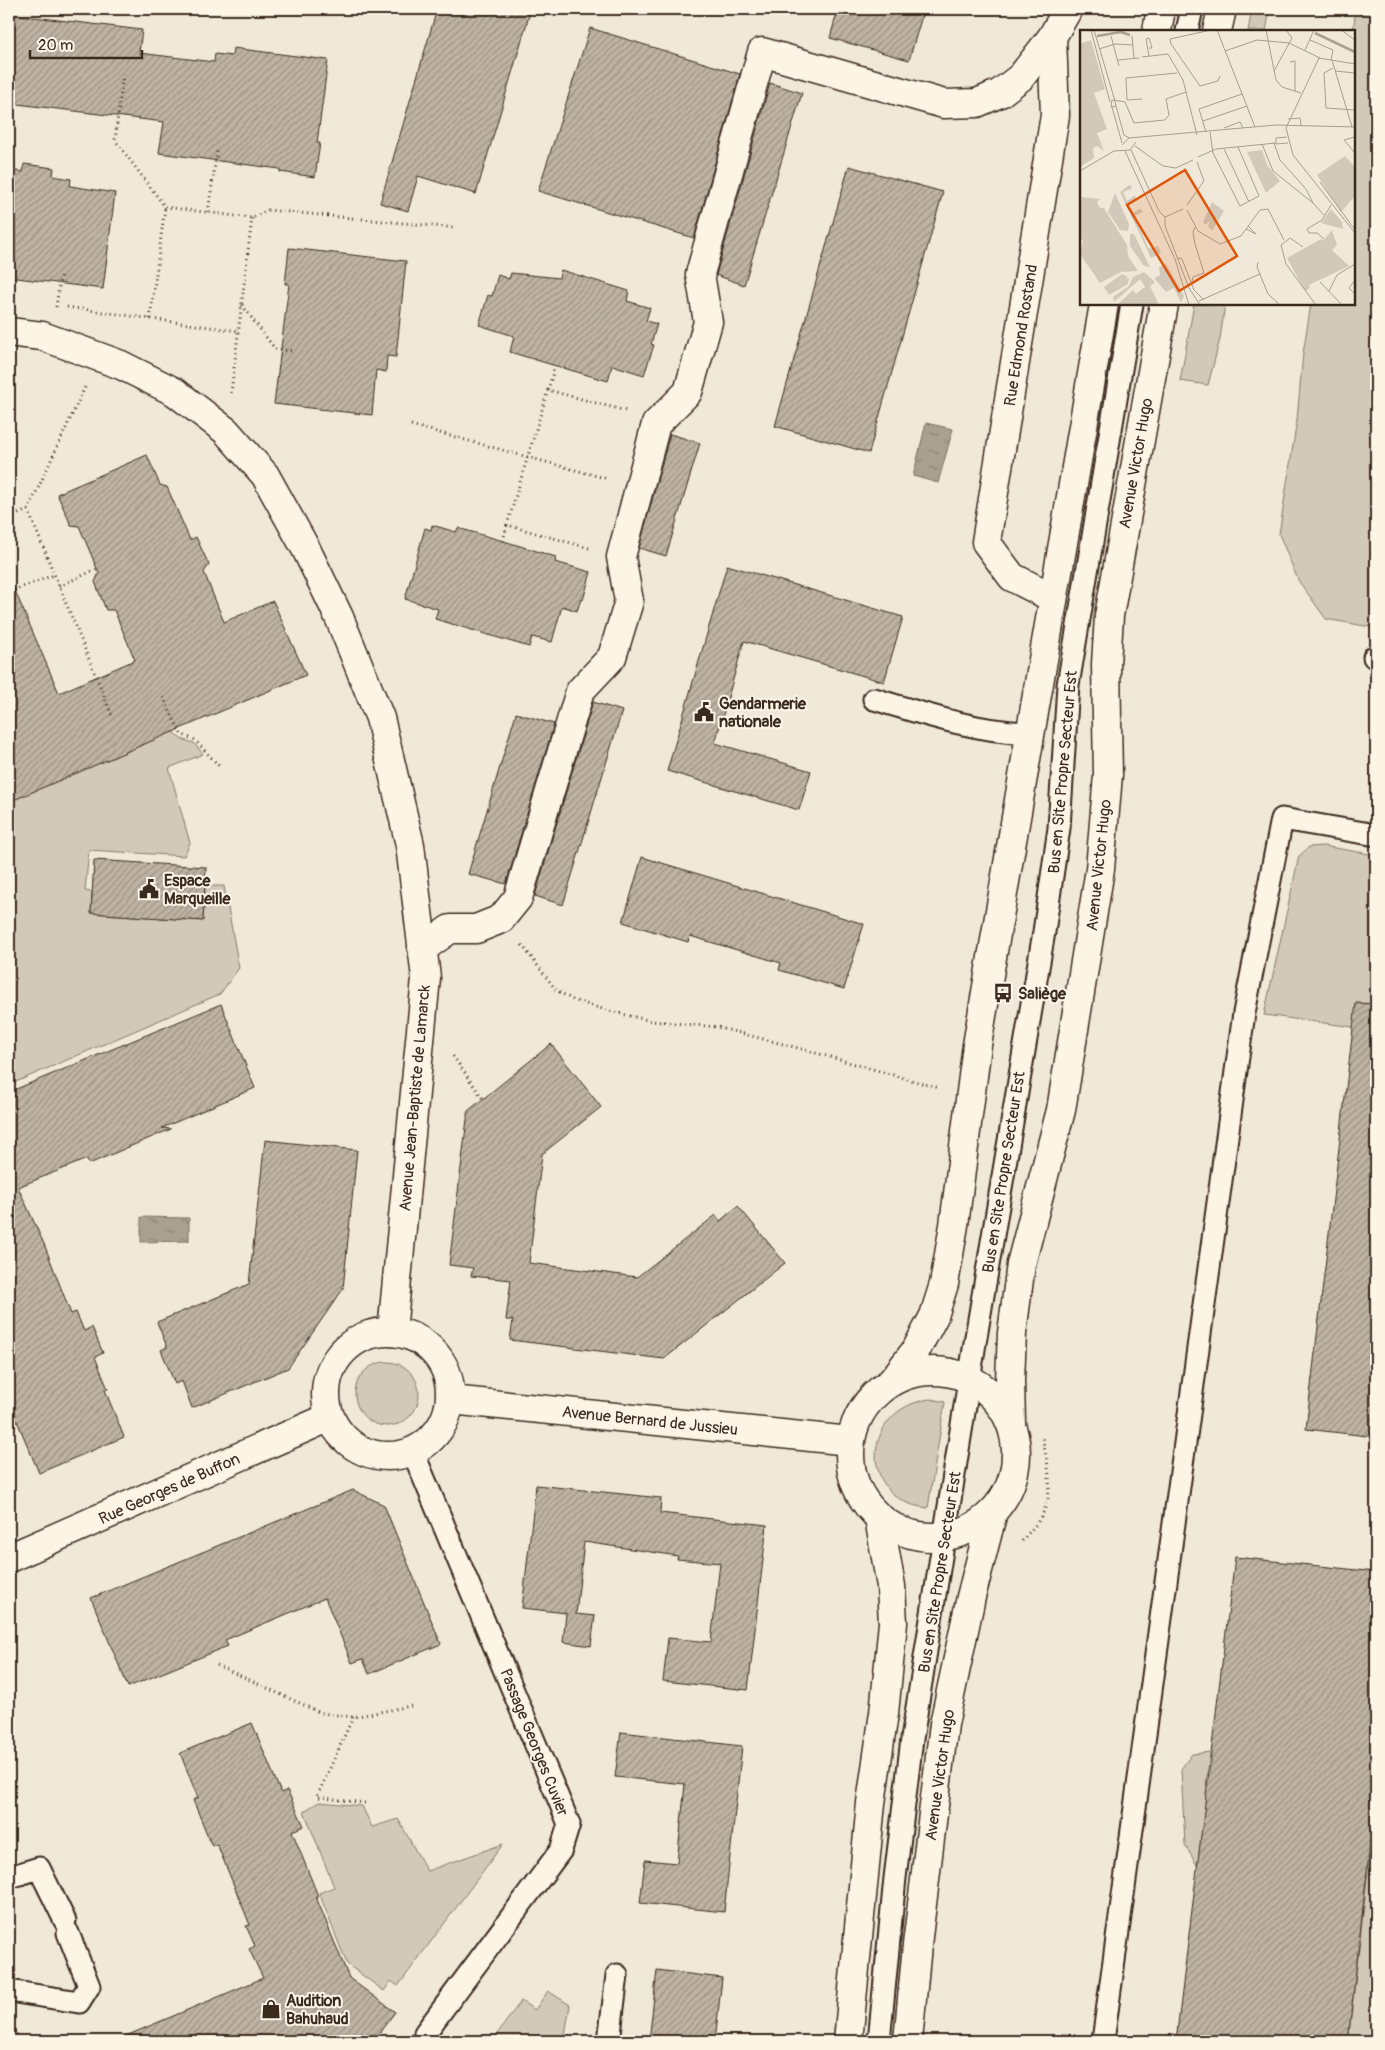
<svg xmlns="http://www.w3.org/2000/svg" width="1385" height="2050" viewBox="0 0 1385 2050" font-family="Pangolin,sans-serif">
  <defs>
    <pattern id="water-ripples" width="26" height="14" patternUnits="userSpaceOnUse" patternTransform="scale(1.25)"><rect width="26" height="14" fill="#aaa091"/><path d="M2 4q2-2 4 0t4 0M15 11q2-2 4 0t4 0" fill="none" stroke="#8c8376"/></pattern>
    <pattern id="building-hatch" width="6" height="6" patternUnits="userSpaceOnUse" patternTransform="scale(1.25)"><rect width="6" height="6" fill="#beb3a4"/><path d="M-1 1l2-2M0 6l6-6M5 7l2-2" fill="none" stroke="#9c9285"/></pattern>
  </defs>
  <rect width="100%" height="100%" fill="#f0e9d9"/>
  <filter id="ink" filterUnits="userSpaceOnUse"><feTurbulence type="fractalNoise" baseFrequency=".02" numOctaves="2"/><feDisplacementMap in="SourceGraphic" scale="10" xChannelSelector="R" yChannelSelector="G"/><feConvolveMatrix kernelMatrix="1 2 1 2 8 2 1 2 1" color-interpolation-filters="sRGB"/></filter>
  <g filter="url(#ink)">
    <!-- green -->
    <g fill="#d2c9ba" stroke="#867a6c">
      <polygon points="1252,9 1270,9 1266,31 1248,31"/>
      <polygon points="1356,9 1376,9 1376,628 1326,619 1298,580 1279,534 1297,420 1303,353 1311,304 1354,304 1353,31"/>
      <polygon points="1194,304 1225,304 1220,339 1208,385 1180,381"/>
      <polygon points="163,710 175,734 181,739 194,743 203,754 169,768 190,843 184,856 89,850 85,891 92,892 91,913 203,921 205,886 224,886 239,968 220,994 9,1085 9,790 13,800"/>
      <polygon points="1323,846 1376,855 1376,1030 1264,1015 1299,856 1309,847"/>
      <circle cx="387" cy="1394" r="32"/>
      <path d="M 930,1399 L 945,1402 L 928,1508 C 858,1502 859,1409 930,1399 Z"/>
      <polygon points="1210,1752 1206,1785 1374,1805 1376,1792 1376,2041 1348,2041 1371,1845 1203,1826 1198,1867 1185,1845 1181,1769 1192,1754"/>
      <polygon points="319,1802 362,1806 372,1827 398,1819 427,1871 503,1844 398,1986 391,1981 384,1991 347,1964 319,1893 334,1887 304,1811"/>
      <polygon points="548,1991 570,2005 564,2041 492,2041 521,2001 535,2010"/>
    </g>
    <!-- water -->
    <g fill="url(#water-ripples)" stroke="#7e7163">
      <polygon points="926,423 953,429 938,483 913,476"/>
      <polygon points="141,1217 189,1218 189,1241 141,1242"/>
    </g>
    <!-- building -->
    <g fill="url(#building-hatch)" stroke="#3b2a1e">
      <polygon points="437,9 531,9 476,194 418,176 408,211 380,203"/>
      <polygon points="838,9 924,9 909,60 830,38"/>
      <polygon points="9,14 142,30 139,53 214,62 215,54 232,56 233,48 328,60 317,143 320,143 315,177 280,172 280,169 159,153 164,122 9,103"/>
      <polygon points="590,28 740,74 694,238 538,191"/>
      <polygon points="770,83 802,93 744,285 716,275"/>
      <polygon points="24,164 54,168 53,176 71,179 70,186 115,193 103,289 9,277 9,170 23,172"/>
      <polygon points="849,166 943,192 869,453 775,426"/>
      <polygon points="289,248 406,261 396,357 387,356 386,372 376,370 372,415 274,404 289,284 285,284"/>
      <polygon points="561,270 629,291 627,301 650,308 646,321 657,324 651,344 654,345 644,375 612,365 608,381 546,363 510,352 514,336 479,325 488,295 492,296 498,275 509,279 511,273 559,278"/>
      <polygon points="670,434 700,443 666,556 639,548"/>
      <polygon points="147,455 160,485 167,487 190,540 196,537 209,565 204,572 224,622 273,601 306,675 9,802 9,577 59,693 135,660 114,610 106,610 95,582 99,573 79,526 71,525 57,494"/>
      <polygon points="432,525 456,532 458,528 507,542 556,557 555,562 591,572 583,600 581,599 577,611 562,606 552,642 532,637 529,647 435,619 438,609 405,599 425,528 431,530"/>
      <polygon points="727,565 903,617 884,682 744,641 715,743 811,771 799,810 667,771"/>
      <polygon points="593,702 622,711 563,905 535,896"/>
      <polygon points="516,713 554,724 506,884 468,874"/>
      <polygon points="642,857 864,924 844,989 779,970 781,963 690,936 688,942 623,922"/>
      <polygon points="94,860 206,867 203,921 91,913"/>
      <polygon points="1356,1003 1376,1004 1376,1437 1306,1429"/>
      <polygon points="221,1004 255,1088 162,1128 171,1129 89,1164 87,1159 18,1187 44,1244 71,1314 76,1312 84,1331 92,1327 103,1353 95,1357 108,1389 105,1390 124,1437 39,1473 9,1402 9,1092"/>
      <polygon points="551,1044 601,1107 542,1154 529,1263 637,1277 716,1215 720,1221 738,1206 785,1263 664,1359 510,1340 513,1320 506,1320 511,1280 471,1276 473,1268 449,1265 468,1111"/>
      <polygon points="265,1140 357,1150 343,1289 288,1368 192,1408 182,1381 175,1384 161,1350 167,1347 157,1322 249,1284"/>
      <polygon points="536,1485 661,1498 660,1513 767,1525 748,1690 663,1681 668,1638 711,1642 720,1563 677,1559 678,1556 584,1542 576,1614 595,1616 591,1646 563,1642 566,1613 522,1608"/>
      <polygon points="353,1490 384,1505 441,1644 369,1674 363,1659 352,1663 325,1598 225,1640 228,1646 128,1687 91,1598"/>
      <polygon points="1235,1557 1376,1572 1376,1792 1348,2041 1176,2041"/>
      <polygon points="252,1723 281,1793 287,1790 304,1826 292,1831 318,1896 316,1897 349,1978 395,2012 373,2041 114,2041 263,1978 249,1949 255,1946 246,1926 250,1925 217,1844 212,1846 193,1800 198,1798 180,1753"/>
      <polygon points="621,1732 742,1746 724,1912 640,1903 645,1860 677,1863 685,1784 615,1777"/>
      <polygon points="657,1970 722,1978 715,2041 649,2041"/>
    </g>
    <g fill="none" stroke-linecap="round" stroke-linejoin="round">
      <defs>
        <g id="service">
          <polyline points="1187,31 1192,9"/>
          <polyline points="1374,657 1376,657"/>
          <path d="M 874,699 C 924,714 978,732 1030,733"/>
          <polyline points="413,1452 569,1824 561,1850 425,2033"/>
          <polyline points="10,1877 39,1868 65,1921"/>
          <polyline points="9,1991 79,2002 89,1986 68,1933"/>
          <polyline points="609,2041 617,1975"/>
          <polyline points="879,2041 895,1878 912,1739 975,1343 1044,932 1059,828 1068,685 1132,304"/>
          <polyline points="1103,2041 1244,1013 1282,819 1376,835"/>
        </g>
        <g id="minor">
          <polyline points="1052,37 1055,115 986,542 1012,577 1053,598"/>
          <polyline points="9,332 42,336 121,365 175,392 226,431 265,475 306,549 339,617 380,718 410,845 426,978 392,1332"/>
          <polyline points="422,949 450,929 476,929 501,919 518,898 580,691 612,657 629,601 621,557 656,424 688,392 708,322 700,274 762,52 944,104 977,103 1000,93 1021,77 1052,37 1068,9"/>
          <circle cx="388" cy="1394" r="62"/>
          <polyline points="451,1400 850,1441"/>
          <polyline points="9,1558 330,1417"/>
        </g>
        <g id="tertiary">
          <polyline points="1157,31 1161,9"/>
          <polyline points="1217,31 1222,9"/>
          <circle cx="933" cy="1454" r="83"/>
          <polyline points="892,1381 916,1350 934,1316 944,1284 954,1225 977,1045 1104,304"/>
          <polyline points="1011,1423 1010,1380 1012,1333 1021,1264 1061,1110 1100,869 1108,775 1106,664 1109,616 1164,304"/>
          <polyline points="848,2041 871,1803 884,1713 893,1623 891,1586 879,1518"/>
          <polyline points="908,2041 917,1945 944,1724 971,1597 993,1512"/>
        </g>
      </defs>
      <!-- service casing -->
      <use href="#service" stroke="#3b2a1e" stroke-width="25"/>
      <!-- minor casing -->
      <use href="#minor" stroke="#3b2a1e" stroke-width="31"/>
      <!-- tertiary casing -->
      <use href="#tertiary" stroke="#3b2a1e" stroke-width="31"/>
      <!-- path -->
      <g stroke="#3b2a1e" stroke-width="3" stroke-dasharray="1 4" stroke-linecap="butt">
        <polyline points="123,74 115,140 165,207 252,218 268,210 456,228"/>
        <polyline points="208,212 217,151"/>
        <polyline points="242,305 275,349 292,351"/>
        <polyline points="56,307 61,273"/>
        <polyline points="67,307 238,331"/>
        <polyline points="150,319 165,207"/>
        <polyline points="548,390 555,366"/>
        <polyline points="231,393 252,218"/>
        <polyline points="411,425 608,479"/>
        <polyline points="28,510 113,718"/>
        <polyline points="9,518 28,510 85,387"/>
        <polyline points="503,541 507,525"/>
        <polyline points="589,548 507,525 548,390 626,411"/>
        <polyline points="59,586 97,569"/>
        <polyline points="9,592 54,575"/>
        <polyline points="163,697 181,734 195,740 220,767"/>
        <polyline points="522,945 556,990 573,1000 609,1011 652,1021 717,1027 802,1049 939,1088"/>
        <polyline points="453,1056 483,1099"/>
        <path d="M 1022,1541 C 1027,1534 1034,1528 1039,1520 C 1056,1495 1048,1464 1042,1437"/>
        <polyline points="217,1665 321,1713 353,1717 411,1706"/>
        <polyline points="353,1717 317,1797 365,1803"/>
      </g>
      <!-- service -->
      <use href="#service" stroke="#fcf5e5" stroke-width="21"/>
      <!-- minor -->
      <use href="#minor" stroke="#fcf5e5" stroke-width="28"/>
      <!-- tertiary -->
      <use href="#tertiary" stroke="#fcf5e5" stroke-width="28"/>
    </g>
  </g>
  <!-- icons -->
  <defs>
    <symbol id="civic-bare" viewBox="-9 -9 18 18"><path d="M-.6-6.5H3V-4.5H.6V-3L4-1V1h2V6H-6V1h2V-1L-.6-3ZM-1.2 2.5V6h2.4V2.5Z" fill="#3b2a1e" stroke="#fcf5e5" stroke-width="2.5" paint-order="stroke"/></symbol>
    <symbol id="bus-bare" viewBox="-9 -9 18 18"><path d="M-5-6H5V4H4V6H2V4H-2V6H-4V4H-5ZM-3.5-4V0h7V-4ZM-3.5 1.2v1.5H-2V1.2ZM2 1.2v1.5H3.5V1.2Z" fill="#3b2a1e" stroke="#fcf5e5" stroke-width="2.5" paint-order="stroke"/></symbol>
    <symbol id="shop-bare" viewBox="-9 -9 18 18"><path d="M-5-2.5h2.3a2.7 3.5 0 0 1 5.4 0H5L5.5 6h-11ZM-1.5-2.5h3a1.5 2.3 0 0 0-3 0Z" fill="#3b2a1e" stroke="#fcf5e5" stroke-width="2.5" paint-order="stroke"/></symbol>
  </defs>
  <g fill-rule="evenodd">
    <use href="#civic-bare" x="690" y="698" width="28" height="28"/>
    <use href="#civic-bare" x="135" y="875" width="28" height="28"/>
    <use href="#bus-bare" x="989" y="979" width="28" height="28"/>
    <use href="#shop-bare" x="257" y="1995" width="28" height="28"/>
  </g>
  <g text-anchor="middle" stroke-width="4" stroke-linejoin="round" paint-order="stroke">
    <!-- street labels -->
    <g font-size="16" fill="#3b2a1e" stroke="#fcf5e5">
      <text transform="translate(1020 335) rotate(-81)" y="6">Rue Edmond Rostand</text>
      <text transform="translate(1135 463) rotate(-80)" y="6">Avenue Victor Hugo</text>
      <text transform="translate(1062 772) rotate(-85)" y="6">Bus en Site Propre Secteur Est</text>
      <text transform="translate(1098 865) rotate(-84)" y="6">Avenue Victor Hugo</text>
      <text transform="translate(414 1098) rotate(-85)" y="6">Avenue Jean-Baptiste de Lamarck</text>
      <text transform="translate(1003 1172) rotate(-81)" y="6">Bus en Site Propre Secteur Est</text>
      <text transform="translate(650 1420) rotate(6)" y="6">Avenue Bernard de Jussieu</text>
      <text transform="translate(169 1488) rotate(-24)" y="6">Rue Georges de Buffon</text>
      <text transform="translate(939 1572) rotate(-81)" y="6">Bus en Site Propre Secteur Est</text>
      <text transform="translate(535 1742) rotate(68)" y="6">Passage Georges Cuvier</text>
      <text transform="translate(939 1775) rotate(-82)" y="6">Avenue Victor Hugo</text>
    </g>
    <!-- poi labels -->
    <g font-size="16" font-weight="bold" fill="#3b2a1e" stroke="#fcf5e5" text-anchor="start">
      <text x="719" y="709">Gendarmerie<tspan x="719" dy="18">nationale</tspan></text>
      <text x="164" y="886">Espace<tspan x="164" dy="18">Marqueille</tspan></text>
      <text x="1018" y="999">Saliège</text>
      <text x="286" y="2006">Audition<tspan x="286" dy="18">Bahuhaud</tspan></text>
    </g>
  </g>
  <!-- overview -->
  <g transform="translate(1080 30)">
    <rect width="275" height="275" fill="#f0e9d9"/>
    <path d="M 11,10 L 25,59 L 14,63 L 27,99 L 17,103 L 24,121 L 17,116 L 13,118 L 14,128 L 0,137 L 0,14 ZM 265,126 L 275,137 L 275,166 L 261,182 L 237,145 ZM 49,155 L 52,156 L 51,159 L 43,162 L 47,171 L 55,165 L 57,171 L 48,173 L 53,183 L 60,178 L 63,182 L 54,186 L 69,219 L 78,216 L 81,223 L 71,228 L 40,162 ZM 35,163 L 49,194 L 48,201 L 40,200 L 28,182 ZM 0,167 L 20,169 L 17,172 L 20,178 L 24,178 L 47,215 L 48,226 L 58,241 L 41,242 L 20,253 L 0,224 L 3,211 L 0,207 ZM 132,172 L 144,181 L 132,201 L 128,196 L 130,191 L 125,195 L 123,192 ZM 251,179 L 262,192 L 263,199 L 241,193 ZM 252,200 L 257,215 L 252,220 L 269,236 L 229,255 L 230,258 L 225,261 L 207,228 L 241,209 L 243,211 ZM 50,204 L 54,204 L 70,237 L 64,236 L 50,216 ZM 86,234 L 104,266 L 101,272 L 94,258 L 86,262 L 74,248 L 80,245 L 79,237 ZM 64,242 L 75,252 L 70,256 L 79,275 L 37,275 L 53,260 L 56,264 L 65,257 L 60,249 L 34,272 L 33,267 L 49,256 L 53,247 ZM 42,244 L 48,247 L 45,249 L 49,248 L 48,254 L 29,265 L 24,257 Z" fill="#d2c9ba"/>
    <path d="M 182,120 L 187,135 L 200,151 L 186,163 L 167,122 Z" fill="#d2c9ba"/>
    <path fill="none" stroke="#aaa091" stroke-width="2.5" d="M 235,3 L 275,22M 17,6 L 41,2 L 50,5"/>
    <path fill="none" stroke="#a89d8e" stroke-width="1" d="M 11,0 L 30,72M 14,0 L 35,71M 131,0 L 90,9 L 91,14 L 120,56 L 138,51 L 140,46M 137,0 L 175,97M 186,0 L 196,50 L 202,57 L 221,63M 261,0 L 275,10M 31,6 L 39,36M 52,6 L 54,29M 230,10 L 253,20 L 251,30M 69,18 L 72,18 L 69,8 L 66,9 L 69,26M 19,19 L 35,14 L 53,15M 225,20 L 234,0M 145,21 L 177,10 L 209,13 L 240,28M 62,27 L 88,24 L 103,50 L 117,105M 38,30 L 59,28M 252,30 L 272,97M 210,32 L 215,31 L 215,61M 275,34 L 239,28 L 206,98 L 213,125 L 275,203M 253,38 L 244,43 L 246,78 L 275,80M 194,41 L 212,8 L 206,0M 255,41 L 275,43M 47,70 L 46,48 L 97,43M 47,70 L 62,69M 35,71 L 36,76 L 31,77 L 32,70 L 40,71 L 45,72M 45,72 L 54,93 L 85,90 L 89,85 L 86,69 L 106,62M 36,76 L 44,105 L 49,108M 32,77 L 42,113M 208,89 L 220,88 L 221,95M 123,91 L 167,76M 144,98 L 160,92 L 163,98M 126,102 L 119,79 L 162,64M 130,102 L 133,123 L 160,176 L 179,166 L 158,117M 207,107 L 196,108 L 196,114 L 208,113M 275,107 L 264,110 L 275,123M 194,113 L 200,130 L 226,159 L 233,173M 182,114 L 193,141 L 233,173M 42,115 L 49,108 L 196,95 L 275,97M 55,116 L 83,136 L 96,138 L 113,130M 144,119 L 169,172M 51,120 L 79,181 L 85,187 L 85,196 L 109,258 L 120,275M 45,121 L 95,229 L 109,275M 118,127 L 136,119 L 196,113M 0,141 L 34,121 L 50,120 L 56,112M 240,152 L 275,200M 233,173 L 244,185M 107,175 L 124,151 L 117,132M 107,180 L 118,201 L 140,214 L 161,206 L 180,180 L 188,179 L 204,210M 85,187 L 103,179M 166,199 L 176,204 L 168,196M 244,209 L 237,203 L 229,203 L 227,199 L 242,190 L 251,175M 223,217 L 210,208 L 201,215 L 206,234 L 236,275M 98,228 L 102,229 L 114,260 L 124,270M 178,232 L 177,237 L 188,264 L 200,275M 275,250 L 269,258 L 275,264M 112,251 L 113,247 L 124,243 L 115,214 L 113,202 L 115,197M 240,252 L 262,275M 249,261 L 257,245 L 275,234M 119,271 L 180,244"/>
    <path fill="#df570d" fill-opacity="0.15" stroke="#df570d" stroke-width="2.5" d="M 105,140 L 157,226 L 99,261 L 47,175 Z"/>
    <rect width="275" height="275" fill="none" stroke="#3b2a1e" stroke-width="2.5"/>
  </g>
  <!-- margin -->
  <rect width="1385" height="2050" fill="none" stroke="#fcf5e5" stroke-width="30"/>
  <rect x="15" y="15" width="1355" height="2020" fill="none" stroke="#3b2a1e" stroke-width="2" filter="url(#ink)"/>
  <!-- scale -->
  <path d="M30 50v8h112v-8" fill="none" stroke="#3b2a1e" stroke-width="2.5"/>
  <text x="38" y="50" font-size="15" fill="#3b2a1e" stroke="#fcf5e5" stroke-width="4" paint-order="stroke">20 m</text>
</svg>
